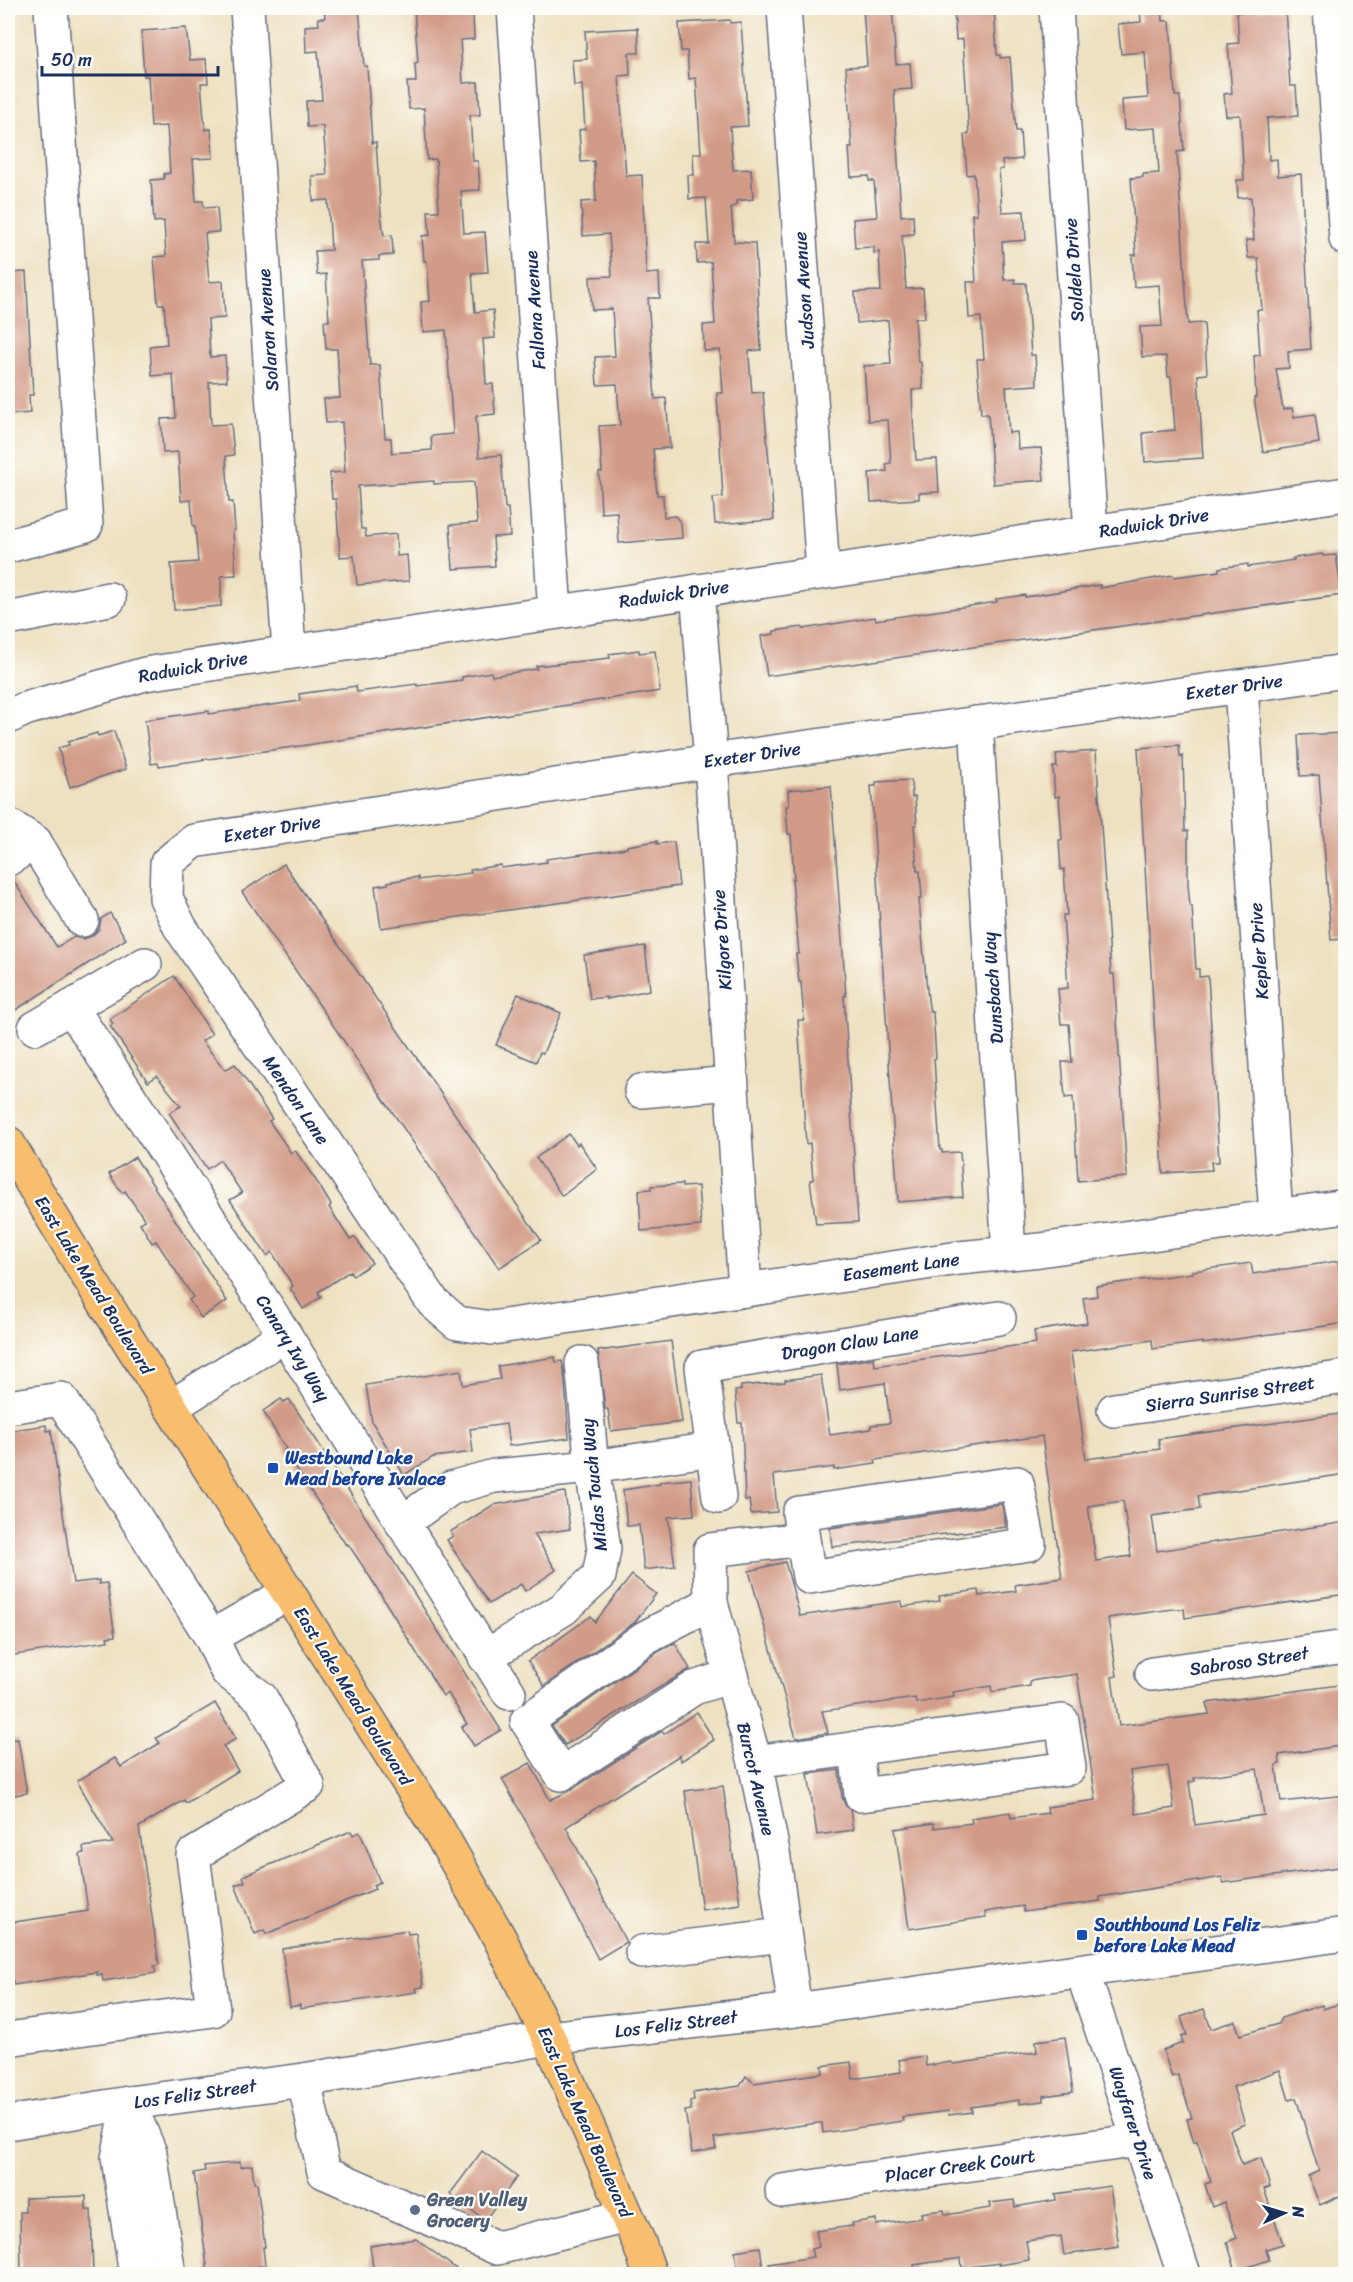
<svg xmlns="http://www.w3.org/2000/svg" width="1353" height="2282" viewBox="0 0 1353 2282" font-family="Sriracha,sans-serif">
  <rect width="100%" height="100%" fill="#fdfcf7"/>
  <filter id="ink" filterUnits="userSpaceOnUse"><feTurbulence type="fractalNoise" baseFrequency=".0167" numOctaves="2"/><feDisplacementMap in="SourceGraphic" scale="12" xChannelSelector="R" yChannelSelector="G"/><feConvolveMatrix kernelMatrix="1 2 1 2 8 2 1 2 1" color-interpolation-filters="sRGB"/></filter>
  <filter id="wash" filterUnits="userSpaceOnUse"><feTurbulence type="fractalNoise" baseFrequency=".008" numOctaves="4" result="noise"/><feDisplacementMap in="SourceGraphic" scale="24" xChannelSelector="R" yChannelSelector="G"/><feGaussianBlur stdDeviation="1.35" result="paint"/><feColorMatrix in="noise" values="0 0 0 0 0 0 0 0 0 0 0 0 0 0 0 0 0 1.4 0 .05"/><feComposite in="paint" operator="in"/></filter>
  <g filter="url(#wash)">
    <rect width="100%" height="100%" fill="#eee1c1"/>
    <g id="blocks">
      <!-- building -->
      <g fill="#d29b88" fill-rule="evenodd">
        <polygon points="324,8 359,8 364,66 367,66 372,143 376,142 381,215 384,236 392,235 393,255 379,256 379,260 362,261 370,365 380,365 385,438 391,438 392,453 432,450 431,436 453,434 446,330 423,332 421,302 430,301 427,261 424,261 422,236 430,235 428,211 439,211 436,159 427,160 424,108 409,109 407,82 416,82 415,64 418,63 414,8 455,8 455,16 473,15 474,39 460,40 463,83 478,82 480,115 470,115 473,161 478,161 480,190 461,191 464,233 485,232 488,272 472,273 475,312 493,310 495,338 483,339 486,384 493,384 495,414 476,416 479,457 501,455 505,508 508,508 510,536 493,537 495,566 453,569 450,525 477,523 474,482 434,484 434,481 358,486 361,529 365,529 366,537 396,534 397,556 407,555 409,581 357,585 354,556 340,557 336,499 332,499 330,473 345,472 342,422 326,423 324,399 340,398 337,349 326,349 324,321 329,321 326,274 317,275 315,251 331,250 328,200 313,201 312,176 327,175 323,126 307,127 306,101 322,100 318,51 306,52 305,26 319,25 318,18 325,18"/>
        <polygon points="863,8 892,8 896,64 910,63 912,89 894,90 901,216 913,215 914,234 902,235 906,289 923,288 925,318 915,318 918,362 921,362 923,389 912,390 913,418 916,460 937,459 939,492 919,493 919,499 871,502 869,473 887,471 886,464 891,463 888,420 868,421 864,366 891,364 888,320 857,323 855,292 881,291 879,252 874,253 874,247 855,248 853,219 877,217 874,181 869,181 869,176 851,177 849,148 852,148 846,67 867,66"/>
        <polygon points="954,8 994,8 997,55 1000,55 1000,58 1010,57 1016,131 1020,131 1022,159 1002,161 1003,169 999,170 1002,212 1024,211 1026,240 1002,242 1004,280 1015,279 1015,283 1026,283 1031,355 1035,355 1037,385 1006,387 1009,433 1017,432 1018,449 1041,448 1044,480 993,484 988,414 981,414 977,359 984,359 981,317 969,318 967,282 976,282 972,214 977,214 974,174 967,175 964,135 969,134 963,39 956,40"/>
        <polygon points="1140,8 1162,8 1163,21 1170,21 1175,96 1180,96 1184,151 1177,152 1188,324 1204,323 1207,374 1198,375 1203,458 1145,462 1143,433 1175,430 1171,377 1168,377 1166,356 1142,357 1140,327 1162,326 1159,285 1134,287 1132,255 1136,255 1131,178 1143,177 1143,174 1159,173 1156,128 1124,130 1122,100 1148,98 1145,52 1121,54 1118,24 1141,22"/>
        <polygon points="1285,8 1290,86 1296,86 1298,116 1267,118 1269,160 1277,159 1278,176 1301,174 1311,349 1288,351 1289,368 1276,369 1283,410 1292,408 1294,417 1315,414 1319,443 1263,452 1254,398 1256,397 1254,356 1260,355 1257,310 1262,310 1258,258 1248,258 1246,240 1254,240 1251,197 1238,198 1237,180 1244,180 1240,115 1226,116 1224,94 1232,93 1228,44 1239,43 1237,12"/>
        <polygon points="730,20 730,23 741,22 748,126 730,127 733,170 751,169 753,199 736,201 736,206 731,207 734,242 755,243 761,350 749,351 749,357 752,393 763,392 774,520 715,524 713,498 723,497 717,395 717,393 723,393 720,350 704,351 703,325 715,324 711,262 697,263 696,244 709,244 706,198 689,199 688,175 694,175 693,154 701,153 696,78 689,79 687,51 681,51 679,23"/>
        <polygon points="186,28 190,60 206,59 208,83 201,83 205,130 211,129 213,158 193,159 196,201 203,201 204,208 217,207 219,232 205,233 209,282 223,281 225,318 208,319 210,357 225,356 227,381 209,382 211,425 231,424 234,455 226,456 229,502 233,502 235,530 233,531 236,575 221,576 221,606 174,610 171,564 198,562 195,526 193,526 191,500 181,501 178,452 163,453 161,419 176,418 173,374 152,376 150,346 167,344 164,304 158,304 154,257 166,256 164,221 154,222 151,180 164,179 164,174 170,173 167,126 151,127 148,76 144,76 141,31"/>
        <polygon points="638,28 639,53 629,53 630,75 619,76 626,176 642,175 646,274 659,273 660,298 648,298 655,399 666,398 670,448 653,449 657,495 663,495 664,517 675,516 681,523 682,538 619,543 617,512 601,513 599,472 602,472 599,426 620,425 617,384 597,385 595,357 615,356 612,309 592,310 590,277 612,276 609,234 583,236 581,202 596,201 594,161 581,162 579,130 585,129 582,85 574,86 572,60 587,59 585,31"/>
        <polygon points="26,272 33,395 29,395 30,413 8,415 8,273"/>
        <polygon points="1322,554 1323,556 1336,555 1342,595 767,676 761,636 774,634 774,631 802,627 803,629 875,617 876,620 997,602 996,599 1025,595 1025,597 1100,585 1100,588 1173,575 1174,577 1219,571 1219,568 1248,564 1248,567 1294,560 1293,558"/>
        <polygon points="639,650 639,653 655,651 660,691 307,745 159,766 158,763 151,764 145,720 209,711 209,714 300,701 299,694 356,686 357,692 417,684 417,686 462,680 462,677 491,672 492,676 537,669 536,666 610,658 609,654"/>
        <polygon points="114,731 126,769 70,787 58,748 69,745 68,742 97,733 98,736"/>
        <polygon points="1346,733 1346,939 1331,940 1319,775 1300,776 1298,735"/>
        <polygon points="1179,745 1180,757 1183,756 1185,831 1188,831 1188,884 1190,906 1192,906 1196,969 1199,969 1199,977 1208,976 1219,1162 1211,1162 1212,1170 1163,1173 1138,748"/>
        <polygon points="1096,751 1111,974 1114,974 1127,1177 1078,1181 1073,1097 1065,1098 1062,1062 1072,1062 1069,1024 1061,1024 1058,989 1068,988 1063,915 1067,915 1064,869 1061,870 1059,840 1062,840 1059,796 1055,797 1053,767 1057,767 1056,754"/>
        <polygon points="911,780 912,797 915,796 917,825 914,825 917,871 920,871 922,899 919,899 923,946 928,1000 930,1012 933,1012 936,1058 934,1059 940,1150 942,1150 942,1153 960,1152 963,1197 898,1202 871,786 876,786 876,782"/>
        <polygon points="831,786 846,996 844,996 858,1222 816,1224 810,1180 813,1180 810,1143 806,1144 798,1020 804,1020 801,982 799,982 796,954 799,954 792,879 794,879 791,834 788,834 786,806 789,806 788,790"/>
        <polygon points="657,841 657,844 674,842 679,886 381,928 375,886 388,884 388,882 418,877 418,880 471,873 470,870 501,865 501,868 547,862 546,859 627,848 627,846"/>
        <polygon points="284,864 541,1240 499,1268 242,892"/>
        <polygon points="11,877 57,947 74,937 83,939 92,936 99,929 101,919 110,913 126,939 8,1015 8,878"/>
        <polygon points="645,946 650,990 607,999 607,997 590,999 584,955"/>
        <polygon points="174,976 212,1034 202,1041 225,1070 235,1064 272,1119 269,1121 291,1153 295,1150 319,1185 331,1205 329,1207 350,1240 355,1237 372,1263 353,1276 350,1271 318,1292 321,1297 303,1309 290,1288 293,1286 272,1252 267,1256 230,1200 242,1193 220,1160 207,1169 169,1113 181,1106 157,1076 148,1082 110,1026 113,1024 110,1019"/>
        <polygon points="518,994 561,1013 543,1053 540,1052 536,1062 496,1045"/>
        <polygon points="569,1134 577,1145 579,1143 597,1169 562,1196 536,1158"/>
        <polygon points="135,1157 227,1301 201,1318 189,1300 193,1297 156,1241 152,1243 140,1223 145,1220 125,1191 122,1193 109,1174"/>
        <polygon points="682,1184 682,1187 698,1186 701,1226 641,1231 639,1190 651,1189 651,1186"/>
        <path d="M 1338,1261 L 1346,1323 L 1203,1344 L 1203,1342 L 1153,1349 L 1152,1340 L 1071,1352 L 1086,1459 L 1160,1449 L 1158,1439 L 1346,1413 L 1346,1474 L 1198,1496 L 1200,1509 L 1152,1516 L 1157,1551 L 1346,1522 L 1346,1594 L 1185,1618 L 1184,1609 L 1173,1609 L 1108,1618 L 1117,1676 L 1112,1677 L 1119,1726 L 1209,1714 L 1207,1703 L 1346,1684 L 1346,1745 L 1279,1755 L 1280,1764 L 1276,1765 L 1281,1802 L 1346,1795 L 1346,1866 L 1223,1883 L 1222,1877 L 1100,1897 L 1100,1901 L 1024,1912 L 1023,1906 L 985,1912 L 986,1917 L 909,1929 L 895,1829 L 934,1823 L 934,1828 L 972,1823 L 971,1818 L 1010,1812 L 1011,1818 L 1048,1813 L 1047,1807 L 1096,1800 L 1077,1674 L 1030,1681 L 1030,1686 L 992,1692 L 991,1686 L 953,1692 L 954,1697 L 916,1703 L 915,1698 L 822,1711 L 828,1733 L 796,1738 L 749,1571 L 785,1562 L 800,1616 L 901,1601 L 902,1607 L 940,1601 L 939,1596 L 978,1590 L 979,1596 L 1016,1591 L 1015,1585 L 1062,1578 L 1042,1436 L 875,1460 L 876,1464 L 834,1470 L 834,1467 L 774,1475 L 777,1512 L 751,1514 L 749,1500 L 745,1500 L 742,1423 L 738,1423 L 735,1391 L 741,1390 L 741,1386 L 785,1382 L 785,1380 L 821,1375 L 830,1435 L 871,1429 L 871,1425 L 890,1423 L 885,1383 L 840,1390 L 837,1364 L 874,1358 L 875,1366 L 1036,1343 L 1034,1331 L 1087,1323 L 1083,1298 L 1097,1296 L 1096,1286 L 1193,1273 L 1192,1271 L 1251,1263 L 1253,1274 ZM 1123,1501 L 1131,1556 L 1096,1561 L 1088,1506 ZM 1168,1766 L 1174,1808 L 1136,1814 L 1130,1771 ZM 1257,1769 L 1264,1815 L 1195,1825 L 1189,1782 L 1195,1781 L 1194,1778 Z"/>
        <polygon points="671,1341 682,1422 611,1431 608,1409 605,1409 598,1351"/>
        <polygon points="555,1357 556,1362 562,1361 564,1371 569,1438 509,1446 506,1424 470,1429 473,1452 433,1457 404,1475 372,1422 366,1385 461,1370 463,1385 500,1379 498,1366"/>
        <polygon points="281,1399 284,1402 289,1399 317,1441 501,1730 474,1746 462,1727 467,1724 448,1693 443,1696 370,1577 348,1544 346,1545 284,1450 286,1449 263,1411"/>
        <polygon points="46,1425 47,1431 51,1430 73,1583 99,1580 99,1584 107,1583 115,1636 107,1637 108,1641 8,1656 8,1431"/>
        <polygon points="691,1479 694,1515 668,1517 675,1566 644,1570 639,1525 627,1526 623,1490 660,1484 660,1482"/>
        <polygon points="565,1492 570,1529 534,1534 556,1570 525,1591 521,1584 489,1604 447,1540 453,1536 450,1532 493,1505"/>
        <polygon points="1002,1504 1006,1527 832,1547 830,1528"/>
        <polygon points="632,1575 656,1594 635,1622 544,1686 528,1661 591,1616 595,1622"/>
        <polygon points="675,1643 690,1669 565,1745 552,1726 656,1653"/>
        <polygon points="215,1703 236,1739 223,1746 238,1771 186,1803 184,1800 139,1827 159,1965 154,1966 156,1973 103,1981 102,1974 97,1975 97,1972 14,1985 13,1981 8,1981 8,1923 88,1911 80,1854 84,1853 83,1847 113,1843 77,1781 115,1758 121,1767 160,1743 156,1738"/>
        <polygon points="697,1712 714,1740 681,1761 680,1755 566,1827 626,1942 598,1959 553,1870 502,1779 530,1763 550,1800 571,1790 662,1731 664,1734"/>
        <polygon points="18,1739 27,1793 8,1796 8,1740"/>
        <polygon points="839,1770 842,1797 846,1806 850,1809 853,1830 817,1835 808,1774"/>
        <polygon points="723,1786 740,1904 702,1910 685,1791"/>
        <polygon points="351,1831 353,1835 360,1832 380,1882 373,1885 375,1889 266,1934 264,1930 255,1934 235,1885 245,1882 243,1876"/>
        <polygon points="407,1930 408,1934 416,1933 423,1987 416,1988 417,1992 300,2009 300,2005 290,2007 282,1949"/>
        <polygon points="1339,2004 1346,2024 1346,2193 1320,2205 1308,2176 1319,2171 1296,2098 1289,2100 1280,2070 1233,2087 1245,2124 1230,2130 1242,2165 1261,2158 1270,2187 1264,2189 1283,2244 1266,2249 1269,2260 1236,2271 1227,2242 1237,2238 1224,2202 1212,2207 1205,2184 1211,2182 1197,2141 1194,2142 1187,2119 1192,2118 1178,2075 1172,2077 1163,2050 1183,2043 1181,2037 1187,2035 1181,2017 1204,2009 1211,2029 1235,2021 1240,2035 1278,2024 1281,2018 1322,2005 1323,2009"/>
        <polygon points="1065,2037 1073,2092 1043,2096 1043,2101 1019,2104 1019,2100 971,2107 972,2112 949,2115 948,2111 902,2117 903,2121 823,2133 822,2123 817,2123 714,2138 716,2149 692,2153 685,2111 691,2110 690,2101 694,2100 693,2093 740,2086 746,2076 754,2083 823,2073 822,2066 851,2062 853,2079 901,2072 899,2060 925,2056 926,2066 951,2062 954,2064 1037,2052 1036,2041"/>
        <polygon points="482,2151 517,2177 485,2220 450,2194"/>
        <polygon points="240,2162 240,2167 252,2165 254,2183 257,2183 265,2247 263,2247 265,2266 255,2267 255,2273 240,2274 220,2274 219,2272 208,2273 194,2173 205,2171 204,2166"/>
        <polygon points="1110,2186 1119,2247 1064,2255 1061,2236 1026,2241 1029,2260 999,2265 999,2263 962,2268 961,2258 914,2265 915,2274 889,2274 888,2268 841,2274 770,2274 769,2264 813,2257 811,2249 819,2247 816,2231 853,2226 852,2223 876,2219 876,2225 922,2218 921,2213 944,2210 945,2215 991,2208 990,2203 1014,2200 1015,2207 1056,2200 1055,2194"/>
        <polygon points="86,2196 86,2210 91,2210 93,2274 21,2274 20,2212 25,2212 25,2198"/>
        <polygon points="416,2239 463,2274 374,2274 370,2246"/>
        <polygon points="760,2247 764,2274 738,2274 735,2251"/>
      </g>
    </g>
  </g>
  <g filter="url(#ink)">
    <use href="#blocks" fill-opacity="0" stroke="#656d81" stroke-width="1.5"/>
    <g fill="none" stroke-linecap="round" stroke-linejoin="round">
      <defs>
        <g id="minor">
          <polyline points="247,8 289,652"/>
          <polyline points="514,8 555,612"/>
          <polyline points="784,8 823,572"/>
          <polyline points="1056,8 1091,532"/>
          <polyline points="1330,8 1346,239"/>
          <polyline points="8,546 86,525 51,8"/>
          <polyline points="697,591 711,761 745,1290"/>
          <polyline points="8,619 109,599"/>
          <polyline points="1346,671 711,761 194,841 167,863 166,898 180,927 433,1302 457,1323 492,1328 959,1258 1040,1250 1346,1206"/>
          <polyline points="1241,686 1276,1216"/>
          <polyline points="8,717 25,709 145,674 1346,494"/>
          <polyline points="976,723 1009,1253"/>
          <polyline points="8,825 35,842"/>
          <polyline points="8,859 35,842 82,920"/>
          <polyline points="71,1007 285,1335 509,1693"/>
          <polyline points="35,1028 145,964"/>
          <polyline points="641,1091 731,1083"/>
          <polyline points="8,1407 61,1399 211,1637 227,1671 261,1698 308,1785 193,1855 213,2010 8,2039"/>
          <polyline points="171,1407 285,1335"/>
          <polyline points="1114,1410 1346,1377"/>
          <polyline points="719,1497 702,1367 999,1318"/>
          <polyline points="402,1523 451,1488 494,1476 592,1467 713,1449"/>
          <polyline points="711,1603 646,1637 527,1721 561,1774 694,1688 731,1676"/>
          <polyline points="211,1637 288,1593"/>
          <polyline points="485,1657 563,1609 599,1576 604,1549 592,1467 582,1363"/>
          <polyline points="1152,1674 1346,1647"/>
          <polyline points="755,1762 1062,1721 1069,1768 861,1795 856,1748"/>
          <polyline points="642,1952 783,1935"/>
          <polyline points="1082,1971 1184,2274"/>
          <polyline points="795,2010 773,1852 755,1762 711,1603 710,1550 803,1539 799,1513 1017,1483 1029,1544 809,1577 803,1539"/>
          <polyline points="304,2080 324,2172 497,2248 627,2216"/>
          <polyline points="129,2103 150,2153 169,2274"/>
          <polyline points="129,2103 118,2158 136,2274"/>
          <polyline points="8,2123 129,2103 304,2080 549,2038 795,2010 1346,1934"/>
          <polyline points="782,2191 1139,2140"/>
        </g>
        <polyline id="major" points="8,1143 84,1270 438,1829 500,1939 549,2038 639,2243 650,2274"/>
      </defs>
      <!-- minor casing -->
      <use href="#minor" stroke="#656d81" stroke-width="36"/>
      <!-- major casing -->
      <use href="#major" stroke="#656d81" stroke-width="36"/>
      <!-- minor -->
      <use href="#minor" stroke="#fff" stroke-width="33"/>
      <!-- major -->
      <use href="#major" stroke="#f9be6d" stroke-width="33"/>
    </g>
  </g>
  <!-- markers -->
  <g fill="#1a4fb4" stroke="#fdfcf7" stroke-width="2">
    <rect x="267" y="1462" width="12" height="12" rx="3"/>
    <rect x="1076" y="1929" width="12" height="12" rx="3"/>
  </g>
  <circle fill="#5c6f8a" stroke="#fdfcf7" stroke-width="2" cx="415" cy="2210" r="6"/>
  <g text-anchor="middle" stroke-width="4.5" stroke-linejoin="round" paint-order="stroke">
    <!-- street labels -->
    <g font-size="18" fill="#1b2f5e" stroke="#fdfcf7">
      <text transform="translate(1074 270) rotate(-94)" y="6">Soldela Drive</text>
      <text transform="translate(804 290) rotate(-94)" y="6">Judson Avenue</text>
      <text transform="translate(535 310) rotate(-94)" y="6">Fallona Avenue</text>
      <text transform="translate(268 330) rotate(-94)" y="6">Solaron Avenue</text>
      <text transform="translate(1154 523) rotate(-9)" y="6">Radwick Drive</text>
      <text transform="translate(674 594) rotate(-8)" y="6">Radwick Drive</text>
      <text transform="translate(193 667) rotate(-10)" y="6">Radwick Drive</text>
      <text transform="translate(1234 687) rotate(-8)" y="6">Exeter Drive</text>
      <text transform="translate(752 755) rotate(-8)" y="6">Exeter Drive</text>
      <text transform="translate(272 829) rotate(-9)" y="6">Exeter Drive</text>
      <text transform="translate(722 940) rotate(-94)" y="6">Kilgore Drive</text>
      <text transform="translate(1259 951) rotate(-94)" y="6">Kepler Drive</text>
      <text transform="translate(993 988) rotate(-94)" y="6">Dunsbach Way</text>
      <text transform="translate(296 1100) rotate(56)" y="6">Mendon Lane</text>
      <text transform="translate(901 1267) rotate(-8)" y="6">Easement Lane</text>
      <text transform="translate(94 1285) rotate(58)" y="6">East Lake Mead Boulevard</text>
      <text transform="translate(850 1343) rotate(-9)" y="6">Dragon Claw Lane</text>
      <text transform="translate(293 1348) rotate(58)" y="6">Canary Ivy Way</text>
      <text transform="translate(1230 1394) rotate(-8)" y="6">Sierra Sunrise Street</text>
      <text transform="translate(594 1485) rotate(-96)" y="6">Midas Touch Way</text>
      <text transform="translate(1249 1661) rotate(-8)" y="6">Sabroso Street</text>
      <text transform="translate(353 1696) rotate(58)" y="6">East Lake Mead Boulevard</text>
      <text transform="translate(756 1779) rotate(77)" y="6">Burcot Avenue</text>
      <text transform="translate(676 2024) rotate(-7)" y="6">Los Feliz Street</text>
      <text transform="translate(195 2094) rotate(-8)" y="6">Los Feliz Street</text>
      <text transform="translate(585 2122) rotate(66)" y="6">East Lake Mead Boulevard</text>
      <text transform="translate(1133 2123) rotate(72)" y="6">Wayfarer Drive</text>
      <text transform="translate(960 2166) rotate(-8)" y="6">Placer Creek Court</text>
    </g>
    <!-- transit labels -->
    <g font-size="18" font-weight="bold" fill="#164399" stroke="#fdfcf7" text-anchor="start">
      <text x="285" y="1464">Westbound Lake<tspan x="285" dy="21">Mead before Ivalace</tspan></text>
      <text x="1094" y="1931">Southbound Los Feliz<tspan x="1094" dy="21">before Lake Mead</tspan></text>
    </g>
    <!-- service labels -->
    <g font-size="18" font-weight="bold" fill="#4e5e75" stroke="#fdfcf7" text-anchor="start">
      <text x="427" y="2206">Green Valley<tspan x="427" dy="21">Grocery</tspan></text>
    </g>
  </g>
  <!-- margin -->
  <rect width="1353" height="2282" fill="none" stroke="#fdfcf7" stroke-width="30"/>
  <!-- north arrow -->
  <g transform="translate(1284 2213) rotate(86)" stroke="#fdfcf7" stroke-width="4.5" paint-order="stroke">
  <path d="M0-4.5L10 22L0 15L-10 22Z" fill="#1b2f5e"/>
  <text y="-9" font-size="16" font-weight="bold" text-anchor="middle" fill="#1b2f5e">N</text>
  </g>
  <!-- scale -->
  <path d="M42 66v9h176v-9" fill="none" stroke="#1b2f5e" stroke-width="3"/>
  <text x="51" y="66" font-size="18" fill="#1b2f5e" stroke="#fdfcf7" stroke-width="4.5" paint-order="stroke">50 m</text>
</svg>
